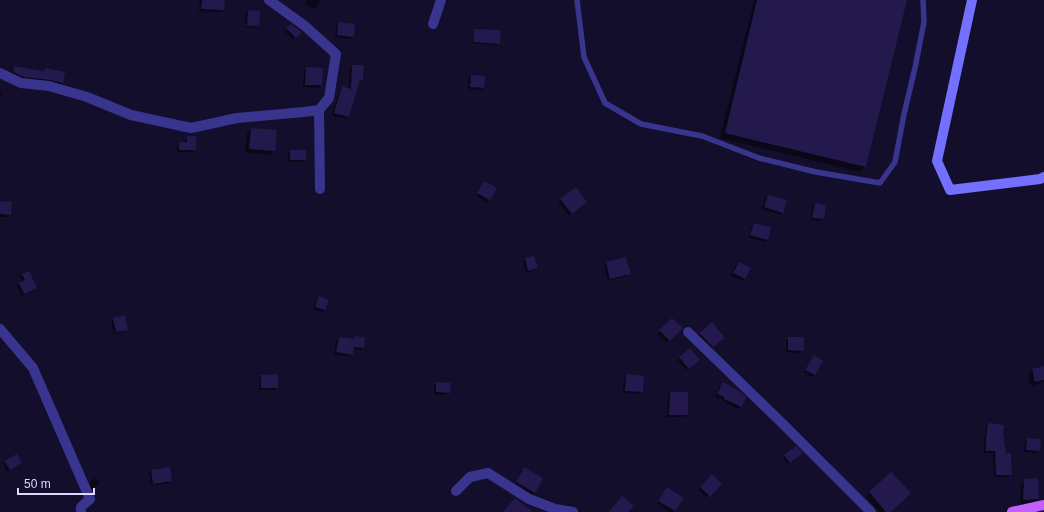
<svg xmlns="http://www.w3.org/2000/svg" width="1044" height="512" viewBox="0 0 1044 512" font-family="Helvetica,sans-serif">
  <rect width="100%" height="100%" fill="#130e2b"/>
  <!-- shadow -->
  <g fill="#0007">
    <polygon points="200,0 224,0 223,10 221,12 199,11"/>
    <polygon points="307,0 321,0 314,9 305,4"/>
    <polygon points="754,0 906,0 865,167 860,172 720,138"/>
    <polygon points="248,11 258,25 257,26 257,25 245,24 246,13"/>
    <polygon points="339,23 353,36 351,39 335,37 336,25"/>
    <polygon points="291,25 301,32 293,40 284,31"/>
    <polygon points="245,26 257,27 256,28 245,27"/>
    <polygon points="475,30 499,43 497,45 472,43 473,32"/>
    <polygon points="352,66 362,80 360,82 358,82 348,117 345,119 332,115 340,90 342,87 349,90 350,68"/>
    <polygon points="14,67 43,71 45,69 62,83 59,85 20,79 11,75 12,70"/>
    <polygon points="306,68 322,69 321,85 318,88 303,87 304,71"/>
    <polygon points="471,76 484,77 483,88 481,90 468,89 468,78"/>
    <polygon points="0,91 2,91 0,101"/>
    <polygon points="251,129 274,151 270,155 245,152 247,133"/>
    <polygon points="188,137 195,150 193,152 177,152 177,145 179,143 185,143 185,140"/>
    <polygon points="290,151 305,151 305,159 303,162 288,162 288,153"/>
    <polygon points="484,182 489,200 487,202 476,196 482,185"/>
    <polygon points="576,189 584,204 569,216 558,202"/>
    <polygon points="768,196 782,212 780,215 762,209 765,198"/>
    <polygon points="0,202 10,215 7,217 0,217"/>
    <polygon points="815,204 823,219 820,221 811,220 812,207"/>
    <polygon points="754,224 767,239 765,242 749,238 751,227"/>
    <polygon points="626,258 630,273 627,276 608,281 604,266 606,263"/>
    <polygon points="525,259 536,268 534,270 526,273 523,262"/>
    <polygon points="739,263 744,279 742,281 731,276 736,265"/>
    <polygon points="23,275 36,288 33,290 21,296 17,286 23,282 20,277"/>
    <polygon points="319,297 328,300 324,310 322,312 313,309 317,300"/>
    <polygon points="114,319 127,329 124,332 114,334 111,321"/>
    <polygon points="672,319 681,328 667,343 657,334"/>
    <polygon points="700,333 721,340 710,349 698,336"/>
    <polygon points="355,337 363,348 360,350 353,349 352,354 350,357 334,354 336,341 339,338 352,340"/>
    <polygon points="789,338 803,350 801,353 786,352 786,340"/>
    <polygon points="814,356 814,375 812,377 803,372"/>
    <polygon points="680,357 696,362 687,370 677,360"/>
    <polygon points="1044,367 1044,382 1031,386 1028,374 1032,370"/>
    <polygon points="627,375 642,391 640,394 623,393 624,378"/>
    <polygon points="262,376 277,388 274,390 259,390 259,378"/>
    <polygon points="437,383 449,392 446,395 434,394 434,385"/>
    <polygon points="723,384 741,406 738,409 722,401 723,400 715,397 720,386"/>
    <polygon points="670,393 687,414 684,417 667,417 668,396"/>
    <polygon points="988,424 1002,433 1005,455 1011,474 1008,477 994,477 993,453 984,453 984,441 986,427"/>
    <polygon points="1027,439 1039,451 1037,453 1024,452 1025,441"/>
    <polygon points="799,455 788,464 783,458 785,456"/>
    <polygon points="5,462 21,463 7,472 3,464"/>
    <polygon points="524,469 534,492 532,494 515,484 521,471"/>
    <polygon points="151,471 171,480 169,483 151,486 149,473"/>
    <polygon points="891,473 890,512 879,512 866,497"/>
    <polygon points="712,476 721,484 707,498 698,490"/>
    <polygon points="96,478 99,484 91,489 89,482"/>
    <polygon points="1025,480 1038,499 1034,503 1020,504 1021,484"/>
    <polygon points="665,491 674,511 673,512 670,512 657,503"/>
  </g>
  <!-- building -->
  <g fill="#23194d">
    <polygon points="202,0 225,0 224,10 201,9"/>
    <polygon points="757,0 907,0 866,167 725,133"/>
    <polygon points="248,10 260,11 259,26 247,25"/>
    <polygon points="338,22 355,24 354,37 337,35"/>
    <polygon points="291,24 302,32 296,38 286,28"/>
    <polygon points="474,29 501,30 500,44 473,42"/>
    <polygon points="352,65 364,65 363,80 360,80 349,117 334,113 342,86 351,89"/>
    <polygon points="14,66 44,71 45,68 65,72 63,83 50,80 23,77 13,72"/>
    <polygon points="306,67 323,68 322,85 305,85"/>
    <polygon points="471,75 485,76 484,88 470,87"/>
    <polygon points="251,128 277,130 275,151 249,149"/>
    <polygon points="187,136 196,136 196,150 179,150 179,142 187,142"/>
    <rect x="290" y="150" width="16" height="10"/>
    <polygon points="484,181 497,188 490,200 477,193"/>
    <polygon points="576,187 587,202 572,214 560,199"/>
    <polygon points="768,195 787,200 783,213 764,207"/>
    <polygon points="0,201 12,202 11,215 0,214"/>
    <polygon points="815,203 826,205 824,219 812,218"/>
    <polygon points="754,223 771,227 768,240 750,235"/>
    <polygon points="534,256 538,268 528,271 525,258"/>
    <polygon points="626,257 631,274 610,279 606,262"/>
    <polygon points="739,262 751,268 745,279 733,273"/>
    <polygon points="29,271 37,288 24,294 19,283 25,280 22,274"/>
    <polygon points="319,296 329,300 325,310 315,307"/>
    <polygon points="125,315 128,330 116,332 113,318"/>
    <polygon points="672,318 683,328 670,341 659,330"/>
    <polygon points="712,322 725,338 713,347 699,333"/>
    <polygon points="355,336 365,338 364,348 354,347 353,355 336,352 339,337 354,339"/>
    <polygon points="788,337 804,337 804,351 788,350"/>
    <polygon points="690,348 700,360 689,369 679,357"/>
    <polygon points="814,355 823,361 815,375 805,370"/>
    <polygon points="1044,366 1044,380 1035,382 1032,369"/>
    <polygon points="278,374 278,388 261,388 261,375"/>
    <polygon points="626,374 644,376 643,392 625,391"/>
    <polygon points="436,382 451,383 450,393 436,392"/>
    <polygon points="723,382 738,390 746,397 742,407 724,399 724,397 717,394"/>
    <polygon points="670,392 688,392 688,415 669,415"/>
    <polygon points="988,423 1004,425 1003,433 1006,454 1011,453 1012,475 996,475 995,451 986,451 986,438"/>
    <polygon points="1027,438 1041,439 1040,451 1026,450"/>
    <polygon points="796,446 803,453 790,463 784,455"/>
    <polygon points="17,454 22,463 10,470 4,461"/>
    <polygon points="170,467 172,481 153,484 151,470"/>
    <polygon points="524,467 543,478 535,493 516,482"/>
    <polygon points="891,472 911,493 891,512 886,512 869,492"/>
    <polygon points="712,474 722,484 710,497 700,487"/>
    <polygon points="1038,478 1039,499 1023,500 1024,479"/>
    <polygon points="667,487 684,498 675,511 658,501"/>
    <polygon points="622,496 634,506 628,512 609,512"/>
    <polygon points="515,498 533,512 503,512"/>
  </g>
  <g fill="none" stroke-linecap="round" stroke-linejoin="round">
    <!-- lane -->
    <polyline stroke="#39358e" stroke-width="5.5" points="577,0 584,57 605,103 641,124 702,136 759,158 816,172 880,183 895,162 904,114 915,68 924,22 923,0"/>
    <!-- street -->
    <g stroke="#39358e" stroke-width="10">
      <polyline points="433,24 441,0"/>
      <polyline points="0,73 21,83 49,86 87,97 131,115 191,128 237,118 304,112 319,110 329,98 336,54 305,26 269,0"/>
      <polyline points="319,110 320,189"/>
      <polyline points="0,329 33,368 90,499 81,507 81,512"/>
      <polyline points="688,332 783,424 871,512"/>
      <polyline points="456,491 470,477 488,473 529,499 555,509 573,512"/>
    </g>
    <!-- secondary -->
    <polyline stroke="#736fff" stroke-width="10" points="972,0 937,161 950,190 1040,179 1044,177"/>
    <!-- primary -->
    <polyline stroke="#c35fff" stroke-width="10" points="1012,512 1044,505"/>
  </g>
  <!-- scale -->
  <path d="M18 488v6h76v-6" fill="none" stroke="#dcd8ff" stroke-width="2"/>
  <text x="24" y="488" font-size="12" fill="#dcd8ff" stroke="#130e2b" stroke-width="3" paint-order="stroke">50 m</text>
</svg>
